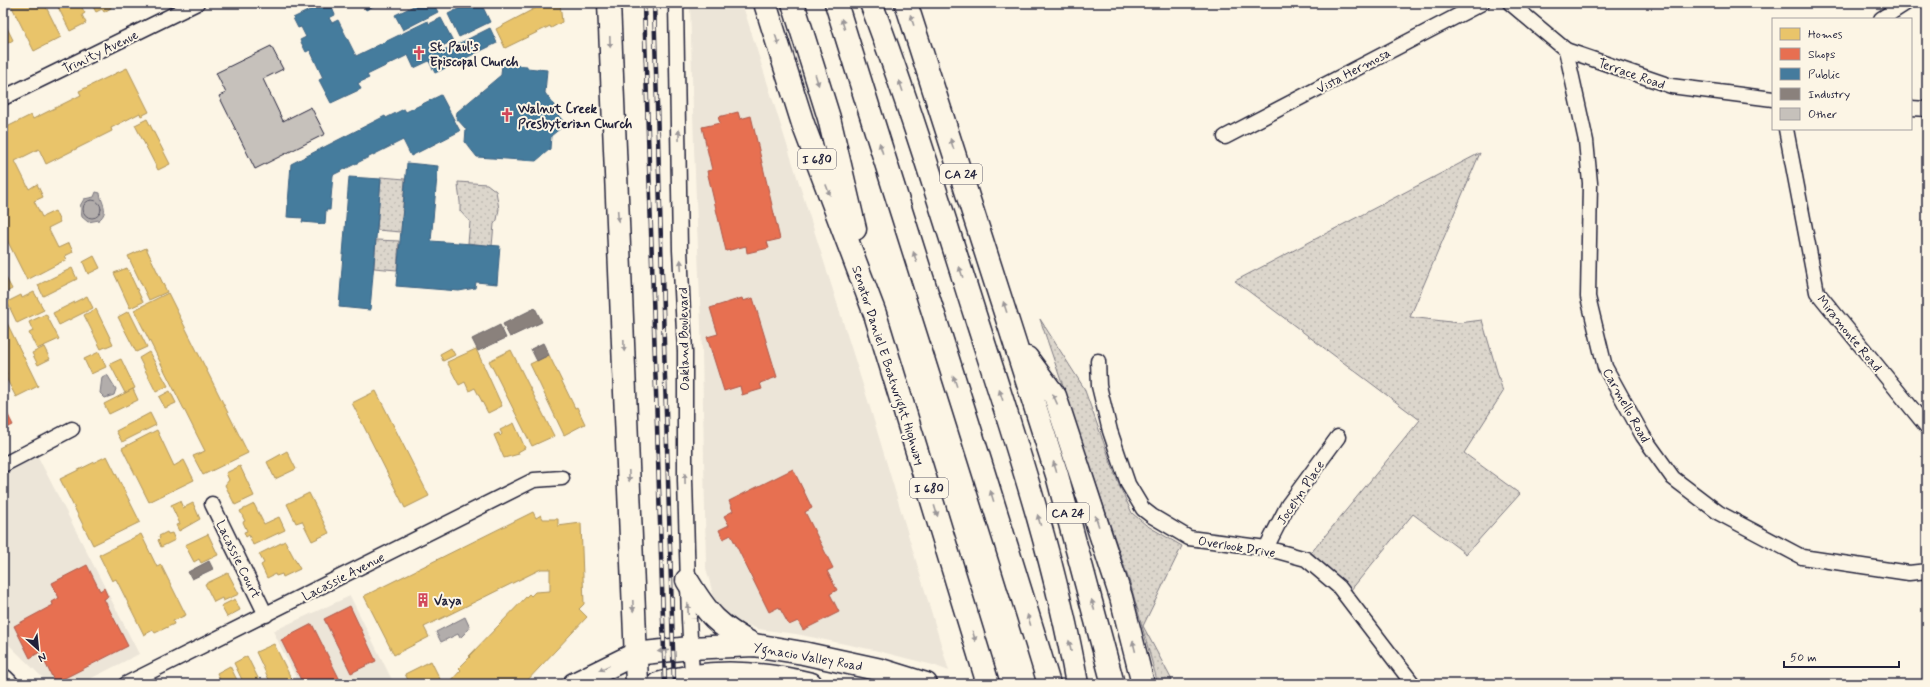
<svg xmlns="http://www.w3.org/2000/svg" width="1930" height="687" viewBox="0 0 1930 687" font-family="Mynerve,sans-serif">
  <defs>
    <pattern id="grass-dots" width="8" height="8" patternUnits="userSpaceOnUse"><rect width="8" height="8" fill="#dcd6cc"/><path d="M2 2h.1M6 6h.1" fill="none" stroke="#bcb7b0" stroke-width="1.8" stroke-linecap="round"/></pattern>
  </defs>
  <rect width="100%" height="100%" fill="#fcf5e5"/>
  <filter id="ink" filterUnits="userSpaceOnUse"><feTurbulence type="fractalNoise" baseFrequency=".025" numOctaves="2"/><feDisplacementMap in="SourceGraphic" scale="8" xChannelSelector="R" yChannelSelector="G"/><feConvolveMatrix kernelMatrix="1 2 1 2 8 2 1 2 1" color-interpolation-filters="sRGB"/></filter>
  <g filter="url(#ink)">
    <!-- built -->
    <g fill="#ece5d8">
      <polygon points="690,3 742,3 869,404 949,671 933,665 874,650 796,634 758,629 739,622 731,617 721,608 714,598 706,568 702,352 694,147"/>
      <polygon points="34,449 139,654 80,684 49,684 3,639 3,465"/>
      <polygon points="350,596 394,684 299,684 273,631"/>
    </g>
    <!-- grass -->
    <g fill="url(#grass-dots)" stroke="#7f7c84">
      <polygon points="1480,153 1410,317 1459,323 1482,320 1503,392 1464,453 1520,494 1466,554 1413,514 1346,596 1306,559 1420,420 1235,281"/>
      <polygon points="381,177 405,179 401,232 377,230"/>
      <path d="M 458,182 L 487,184 L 496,191 L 499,209 L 497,220 L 494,224 L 492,246 L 468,243 L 470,222 L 460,211 C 461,200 458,192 458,182 Z"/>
      <polygon points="376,240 399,241 397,270 374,268"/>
      <polygon points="1040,319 1084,388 1119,485 1132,513 1146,525 1182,546 1143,626 1174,684 1158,684 1131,586"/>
    </g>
    <!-- water -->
    <g fill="#b2adab" stroke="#78757e">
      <path d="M 96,192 L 100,193 C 101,203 110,211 99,220 L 88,222 L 82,217 L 80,206 L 84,199 L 94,197 Z"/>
      <polygon points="106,375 108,376 116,389 114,395 105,398 100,393 102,377"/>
      <polygon points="465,617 470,628 460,638 458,634 441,642 436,632"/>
    </g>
    <!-- homes -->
    <g fill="#e9c46a" stroke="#ad935c">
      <polygon points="10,3 44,3 61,37 34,51"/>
      <polygon points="56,3 76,3 78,7 81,6 85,13 82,15 86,23 70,31"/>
      <polygon points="91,3 110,3 111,8 104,12 102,9 96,12"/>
      <polygon points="545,3 560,3 562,22 551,28 550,26 505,48 496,29"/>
      <polygon points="3,20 13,40 3,46"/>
      <polygon points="127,68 149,112 141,116 140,113 111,128 112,131 46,164 39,149 15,161 29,189 37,184 43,197 34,201 42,217 55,211 60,222 48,228 58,248 69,243 73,252 65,256 67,259 27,280 3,232 3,129 31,115 33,119 81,95 79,91"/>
      <polygon points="147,119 170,164 158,170 135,125"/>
      <polygon points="146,248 167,292 149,300 128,256"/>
      <polygon points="94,256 100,268 88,274 83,262"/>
      <polygon points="72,268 77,279 43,296 38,285"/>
      <polygon points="127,268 143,302 130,308 114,273"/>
      <polygon points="3,272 12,289 3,294"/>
      <polygon points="34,292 44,310 17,323 7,302 21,295 22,298"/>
      <polygon points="168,293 248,453 203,475 193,456 205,451 134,310"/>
      <polygon points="87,296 93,308 59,325 53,313"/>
      <polygon points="96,309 113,344 101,349 84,315"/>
      <polygon points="129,311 147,347 136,352 118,317"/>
      <polygon points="46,314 59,339 37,349 29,333 33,331 29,322"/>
      <polygon points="6,321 38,386 16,397 5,376 7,375 3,366 3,323"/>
      <polygon points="44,347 50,359 38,365 32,353"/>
      <polygon points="451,348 455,355 443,361 440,354"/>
      <polygon points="476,349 502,406 488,413 475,388 469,391 465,382 459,385 447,362"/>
      <polygon points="511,350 554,436 532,446 489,361"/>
      <polygon points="99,352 106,367 91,374 84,359"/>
      <polygon points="149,352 168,386 156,392 139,358"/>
      <polygon points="549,355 575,408 577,407 585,424 564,435 530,364"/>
      <polygon points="121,359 135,388 125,393 110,364"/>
      <polygon points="133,389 138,400 109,414 104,404"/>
      <polygon points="170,391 176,403 165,408 159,397"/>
      <polygon points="376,391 429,496 405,508 352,403"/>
      <polygon points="150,413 156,425 122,442 116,431"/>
      <polygon points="514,423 525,448 518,452 519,454 504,458 494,435 499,433 500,436 502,434 500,430"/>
      <polygon points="157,430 174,466 184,460 194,480 149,502 122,448"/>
      <polygon points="287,451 296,469 275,479 267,462"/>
      <polygon points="107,456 140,522 93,545 60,479"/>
      <polygon points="240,466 254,496 235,505 225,485 229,480 226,473"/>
      <polygon points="309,493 329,533 312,541 302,521 296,523 287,504"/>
      <polygon points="180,501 183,508 193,503 200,519 179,531 176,525 180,524 171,505"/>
      <polygon points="254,504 264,524 279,517 285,530 253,545 249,535 246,537 244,532 247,531 243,522 245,521 240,511"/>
      <polygon points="533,512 536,518 541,515 543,519 558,519 558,526 581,523 584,604 579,609 587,617 524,684 410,684 405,674 431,661 442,683 448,680 450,682 461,670 459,668 470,657 469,656 529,594 531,596 535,592 550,591 550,569 541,569 424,627 429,637 394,655 364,596"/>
      <polygon points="167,532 168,534 172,533 175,540 161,547 158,540 160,538 159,536"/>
      <polygon points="141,534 157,567 161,565 186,615 173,621 174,624 155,633 153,630 144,635 116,579 112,581 99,555"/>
      <polygon points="208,534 218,555 201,563 199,559 194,562 185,545"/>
      <polygon points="285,541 300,569 283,577 282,574 276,576 275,574 267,578 261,565 264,563 259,554"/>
      <polygon points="228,573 239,594 223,601 222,598 214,602 205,584"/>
      <polygon points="235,599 240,610 227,617 221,606"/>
      <polygon points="274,644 294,684 271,684 256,652"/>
      <polygon points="247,656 261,684 244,684 234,663"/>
      <polygon points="230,666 239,684 222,684 217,673"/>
    </g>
    <!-- shops -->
    <g fill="#e76f51" stroke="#ac584a">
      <polygon points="738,112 740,119 751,116 780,239 767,242 769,248 747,253 746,246 726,251 707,171 712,170 702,127 720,123 718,117"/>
      <polygon points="742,298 743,301 753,298 777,377 760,383 762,389 742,395 740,386 724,391 707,337 718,334 710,308"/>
      <polygon points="3,405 13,425 3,430"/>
      <polygon points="793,469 812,508 805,512 833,568 827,571 837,590 830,594 839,612 803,630 798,621 789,625 779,607 769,612 731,535 723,539 719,530 729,525 724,516 733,511 729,501"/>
      <polygon points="87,565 100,591 104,588 108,597 104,599 128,646 55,683 40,652 30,658 14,626 53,605 52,602 59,598 52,583"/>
      <polygon points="350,606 376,661 351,673 324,619"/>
      <polygon points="312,624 342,684 303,684 281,640"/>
    </g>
    <!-- public -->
    <g fill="#457b9d" stroke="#3a6080">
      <polygon points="324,3 330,3 335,15 329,18 332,23 338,20 356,56 428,21 429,24 441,18 453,41 440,47 442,52 490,28 497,43 435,73 429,61 414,68 408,55 367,75 369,78 358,83 361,89 331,103 319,80 323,78 310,50 306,52 300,40 306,37 301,27 298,28 293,18"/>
      <polygon points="363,3 379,3 366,10"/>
      <polygon points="420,3 433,3 438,12 403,30 395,15"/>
      <polygon points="470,3 481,3 490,22 459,37 448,14"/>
      <polygon points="502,64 527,66 527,68 547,70 545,93 554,105 553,109 563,121 562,127 551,136 550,149 536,161 477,157 465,142 466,129 456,118 457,112 501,75"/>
      <polygon points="441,95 460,131 411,156 403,140 333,175 330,210 326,210 325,224 302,222 303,218 287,217 291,164 385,116 386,118 404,109 406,112"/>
      <polygon points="407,163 438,166 431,241 500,246 497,284 476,282 475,288 459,291 396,286"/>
      <polygon points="349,177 381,179 370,310 339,307"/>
    </g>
    <!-- industry -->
    <g fill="#8a817c" stroke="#6b6468">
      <polygon points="535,308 542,322 510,337 503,324"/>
      <polygon points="500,325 506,338 478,351 472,339"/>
      <polygon points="543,343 549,355 537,361 531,349"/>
      <polygon points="209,561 213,569 192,579 188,572"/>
    </g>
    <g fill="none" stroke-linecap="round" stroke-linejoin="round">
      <!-- shore -->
      <circle stroke="#5c5a68" stroke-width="1" cx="92" cy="209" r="9"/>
    </g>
    <!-- building -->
    <polygon fill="#c6c1bb" stroke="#22223b" points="271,46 283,69 263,79 283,121 311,107 325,134 255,169 219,96 226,93 216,73"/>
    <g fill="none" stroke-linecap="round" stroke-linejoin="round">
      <defs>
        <g id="minor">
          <polyline points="676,3 680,250 685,352 685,480 689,619 692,675"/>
          <polyline points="1510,3 1566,50 1671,86 1773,99"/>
          <polyline points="1881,19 1906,3"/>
          <polyline points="1566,50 1586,141 1590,183 1588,297 1605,367 1643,436 1673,478 1719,513 1802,557 1909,573 1927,571"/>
          <polyline points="3,98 197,3"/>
          <polyline points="1911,108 1927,109"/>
          <polyline points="1786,129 1817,292 1927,427"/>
          <polyline points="1225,137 1482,3"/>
          <polyline points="1098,361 1099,386 1110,431 1128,484 1143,509 1152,516 1189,538 1266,548 1306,559 1339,587 1413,684"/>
          <polyline points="3,465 72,429"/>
          <polyline points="212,504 266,615"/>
          <polyline points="1266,548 1288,505 1338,437"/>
          <polyline points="126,684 534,480 562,478"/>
        </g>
        <polyline id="secondary" points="3,679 8,684"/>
        <g id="trunk">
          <path d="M 687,580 C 708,615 718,626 754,645"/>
          <polyline points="574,684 635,654 690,648 754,645 803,653 881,670 926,684"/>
          <path d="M 658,684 C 709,668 761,672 811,684"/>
        </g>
        <g id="motorway">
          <polyline points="609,3 637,684"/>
          <polyline points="765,3 803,124 875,314 988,684"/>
          <polyline points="793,3 829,118 855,229"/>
          <path d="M 836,3 C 906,230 980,456 1049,684"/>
          <path d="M 871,3 C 910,106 942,211 975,315 C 1014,437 1055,558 1077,684"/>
          <polyline points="906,3 1057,475 1113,684"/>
          <polyline points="1027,358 1055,396 1121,597 1143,684"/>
        </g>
      </defs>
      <!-- minor casing -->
      <use href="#minor" stroke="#22223b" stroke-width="17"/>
      <!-- secondary casing -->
      <use href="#secondary" stroke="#22223b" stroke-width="23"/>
      <!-- trunk casing -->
      <use href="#trunk" stroke="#22223b" stroke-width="25"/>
      <!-- motorway casing -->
      <use href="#motorway" stroke="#22223b" stroke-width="25"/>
      <!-- minor -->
      <use href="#minor" stroke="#fcf5e5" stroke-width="14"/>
      <!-- secondary -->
      <use href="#secondary" stroke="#fcf5e5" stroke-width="20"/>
      <!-- trunk -->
      <use href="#trunk" stroke="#fcf5e5" stroke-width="22"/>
      <!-- motorway -->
      <use href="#motorway" stroke="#fcf5e5" stroke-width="22"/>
      <defs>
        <g id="rail">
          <polyline points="644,3 665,684"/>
          <polyline points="654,3 674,684"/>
        </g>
      </defs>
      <!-- rail casing -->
      <use href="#rail" stroke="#22223b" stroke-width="4.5"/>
      <!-- rail -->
      <use href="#rail" stroke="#fcf5e5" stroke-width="3" stroke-dasharray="9" stroke-linecap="butt"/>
    </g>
    <!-- one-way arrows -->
    <defs><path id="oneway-solid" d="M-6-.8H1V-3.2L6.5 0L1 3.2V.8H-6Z"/></defs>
    <g fill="#9a9698">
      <use href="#oneway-solid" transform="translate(912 20) rotate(-108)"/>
      <use href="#oneway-solid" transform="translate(843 24) rotate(-107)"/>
      <use href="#oneway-solid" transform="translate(777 40) rotate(72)"/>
      <use href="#oneway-solid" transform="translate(610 42) rotate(88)"/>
      <use href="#oneway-solid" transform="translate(817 80) rotate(73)"/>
      <use href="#oneway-solid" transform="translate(901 86) rotate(-109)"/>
      <use href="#oneway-solid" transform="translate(679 135) rotate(-91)"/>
      <use href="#oneway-solid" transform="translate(952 144) rotate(-108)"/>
      <use href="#oneway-solid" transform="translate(881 148) rotate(-107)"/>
      <use href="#oneway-solid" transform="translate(828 190) rotate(69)"/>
      <use href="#oneway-solid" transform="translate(618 216) rotate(87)"/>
      <use href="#oneway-solid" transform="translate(915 257) rotate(-108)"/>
      <use href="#oneway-solid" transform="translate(681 265) rotate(-93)"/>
      <use href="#oneway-solid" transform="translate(961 272) rotate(-108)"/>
      <use href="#oneway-solid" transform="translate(1005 307) rotate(-108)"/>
      <use href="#oneway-solid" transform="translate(624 346) rotate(88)"/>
      <use href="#oneway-solid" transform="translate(955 381) rotate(-108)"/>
      <use href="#oneway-solid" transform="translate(1001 395) rotate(-108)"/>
      <use href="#oneway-solid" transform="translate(1055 399) rotate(-114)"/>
      <use href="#oneway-solid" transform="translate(1055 467) rotate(-107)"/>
      <use href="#oneway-solid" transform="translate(629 476) rotate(88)"/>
      <use href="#oneway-solid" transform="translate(685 479) rotate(-91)"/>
      <use href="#oneway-solid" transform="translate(992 496) rotate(-107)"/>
      <use href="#oneway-solid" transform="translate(936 511) rotate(73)"/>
      <use href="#oneway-solid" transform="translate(1039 520) rotate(-106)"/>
      <use href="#oneway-solid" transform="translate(1097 521) rotate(-108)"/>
      <use href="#oneway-solid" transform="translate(1093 605) rotate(-105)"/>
      <use href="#oneway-solid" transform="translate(633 606) rotate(88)"/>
      <use href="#oneway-solid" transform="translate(688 609) rotate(-92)"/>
      <use href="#oneway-solid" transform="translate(1029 620) rotate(-107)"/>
      <use href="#oneway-solid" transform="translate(974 636) rotate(73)"/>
      <use href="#oneway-solid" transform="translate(1070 646) rotate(-101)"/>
      <use href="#oneway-solid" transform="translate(1134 646) rotate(-104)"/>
      <use href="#oneway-solid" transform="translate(663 651) rotate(173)"/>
      <use href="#oneway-solid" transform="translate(604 668) rotate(154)"/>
    </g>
  </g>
  <!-- icons -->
  <defs>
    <symbol id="church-bare" viewBox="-9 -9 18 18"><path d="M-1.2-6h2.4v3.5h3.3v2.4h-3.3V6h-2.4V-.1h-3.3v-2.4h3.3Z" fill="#d1495b" stroke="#fcf5e5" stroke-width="2.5" paint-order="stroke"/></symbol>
    <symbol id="building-bare" viewBox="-9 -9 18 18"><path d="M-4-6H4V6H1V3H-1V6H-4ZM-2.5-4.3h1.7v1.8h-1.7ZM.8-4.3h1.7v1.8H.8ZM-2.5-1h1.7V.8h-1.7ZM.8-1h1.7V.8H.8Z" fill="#d1495b" stroke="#fcf5e5" stroke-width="2.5" paint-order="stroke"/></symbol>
  </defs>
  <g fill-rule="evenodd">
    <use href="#church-bare" x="409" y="43" width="20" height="20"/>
    <use href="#church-bare" x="497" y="105" width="20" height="20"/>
    <use href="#building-bare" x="413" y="590" width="20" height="20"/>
  </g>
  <g text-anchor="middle" stroke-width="4" stroke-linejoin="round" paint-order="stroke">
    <!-- shield labels -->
    <g fill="#fcf5e5" stroke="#63616e" stroke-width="1">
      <rect x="798" y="149" width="38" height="20" rx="3"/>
      <rect x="940" y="164" width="42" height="20" rx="3"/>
      <rect x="910" y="478" width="38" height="20" rx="3"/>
      <rect x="1047" y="503" width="42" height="20" rx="3"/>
    </g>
    <g font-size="12" font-weight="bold" fill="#22223b">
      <text x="817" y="163">I 680</text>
      <text x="961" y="178">CA 24</text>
      <text x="929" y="492">I 680</text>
      <text x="1068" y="517">CA 24</text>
    </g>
    <!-- poi labels -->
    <g font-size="13" font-weight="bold" fill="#22223b" stroke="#fcf5e5" text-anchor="start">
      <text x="430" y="51">St. Paul's<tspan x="430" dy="15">Episcopal Church</tspan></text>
      <text x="518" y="113">Walnut Creek<tspan x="518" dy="15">Presbyterian Church</tspan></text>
      <text x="434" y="605">Vaya</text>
    </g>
    <!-- street labels -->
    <g font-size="13" fill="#22223b" stroke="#fcf5e5">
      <text transform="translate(100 51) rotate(-26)" y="5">Trinity Avenue</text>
      <text transform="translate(1353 70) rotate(-28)" y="5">Vista Hermosa</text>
      <text transform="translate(1632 73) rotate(19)" y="5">Terrace Road</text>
      <text transform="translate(1850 333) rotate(51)" y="5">Miramonte Road</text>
      <text transform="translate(683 339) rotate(-91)" y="5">Oakland Boulevard</text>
      <text transform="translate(889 365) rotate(72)" y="5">Senator Daniel E Boatwright Highway</text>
      <text transform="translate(1627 405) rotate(61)" y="5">Carmello Road</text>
      <text transform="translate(1300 492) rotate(-56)" y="5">Jocelyn Place</text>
      <text transform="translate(1237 546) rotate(9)" y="5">Overlook Drive</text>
      <text transform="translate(239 559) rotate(64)" y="5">Lacassie Court</text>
      <text transform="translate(343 576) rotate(-27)" y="5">Lacassie Avenue</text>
      <text transform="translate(808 656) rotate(10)" y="5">Ygnacio Valley Road</text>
    </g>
  </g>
  <!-- margin -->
  <rect width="1930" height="687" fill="none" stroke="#fcf5e5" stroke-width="16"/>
  <rect x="8" y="8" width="1914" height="671" fill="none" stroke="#22223b" stroke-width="1.5" filter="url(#ink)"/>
  <!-- legend -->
  <rect x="1772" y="18" width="140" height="112" fill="#fcf5e5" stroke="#a5a1a1"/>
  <rect x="1780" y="28" width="20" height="12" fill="#e9c46a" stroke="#a5a1a1"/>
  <text x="1808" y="38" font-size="12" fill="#22223b">Homes</text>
  <rect x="1780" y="48" width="20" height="12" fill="#e76f51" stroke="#a5a1a1"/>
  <text x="1808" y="58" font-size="12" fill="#22223b">Shops</text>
  <rect x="1780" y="68" width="20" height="12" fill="#457b9d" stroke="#a5a1a1"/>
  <text x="1808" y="78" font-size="12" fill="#22223b">Public</text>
  <rect x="1780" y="88" width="20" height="12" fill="#8a817c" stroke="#a5a1a1"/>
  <text x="1808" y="98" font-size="12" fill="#22223b">Industry</text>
  <rect x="1780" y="108" width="20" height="12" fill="#c6c1bb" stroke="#a5a1a1"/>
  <text x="1808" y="118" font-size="12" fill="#22223b">Other</text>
  <!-- north arrow -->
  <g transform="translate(38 649) rotate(153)" stroke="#fcf5e5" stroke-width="3" paint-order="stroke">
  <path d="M0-3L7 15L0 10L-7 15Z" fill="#22223b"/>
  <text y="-6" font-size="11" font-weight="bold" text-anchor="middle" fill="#22223b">N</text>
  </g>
  <!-- scale -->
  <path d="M1784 661v6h115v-6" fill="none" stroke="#22223b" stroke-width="2"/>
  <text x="1790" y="661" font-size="12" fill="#22223b" stroke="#fcf5e5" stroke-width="3" paint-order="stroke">50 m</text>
</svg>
